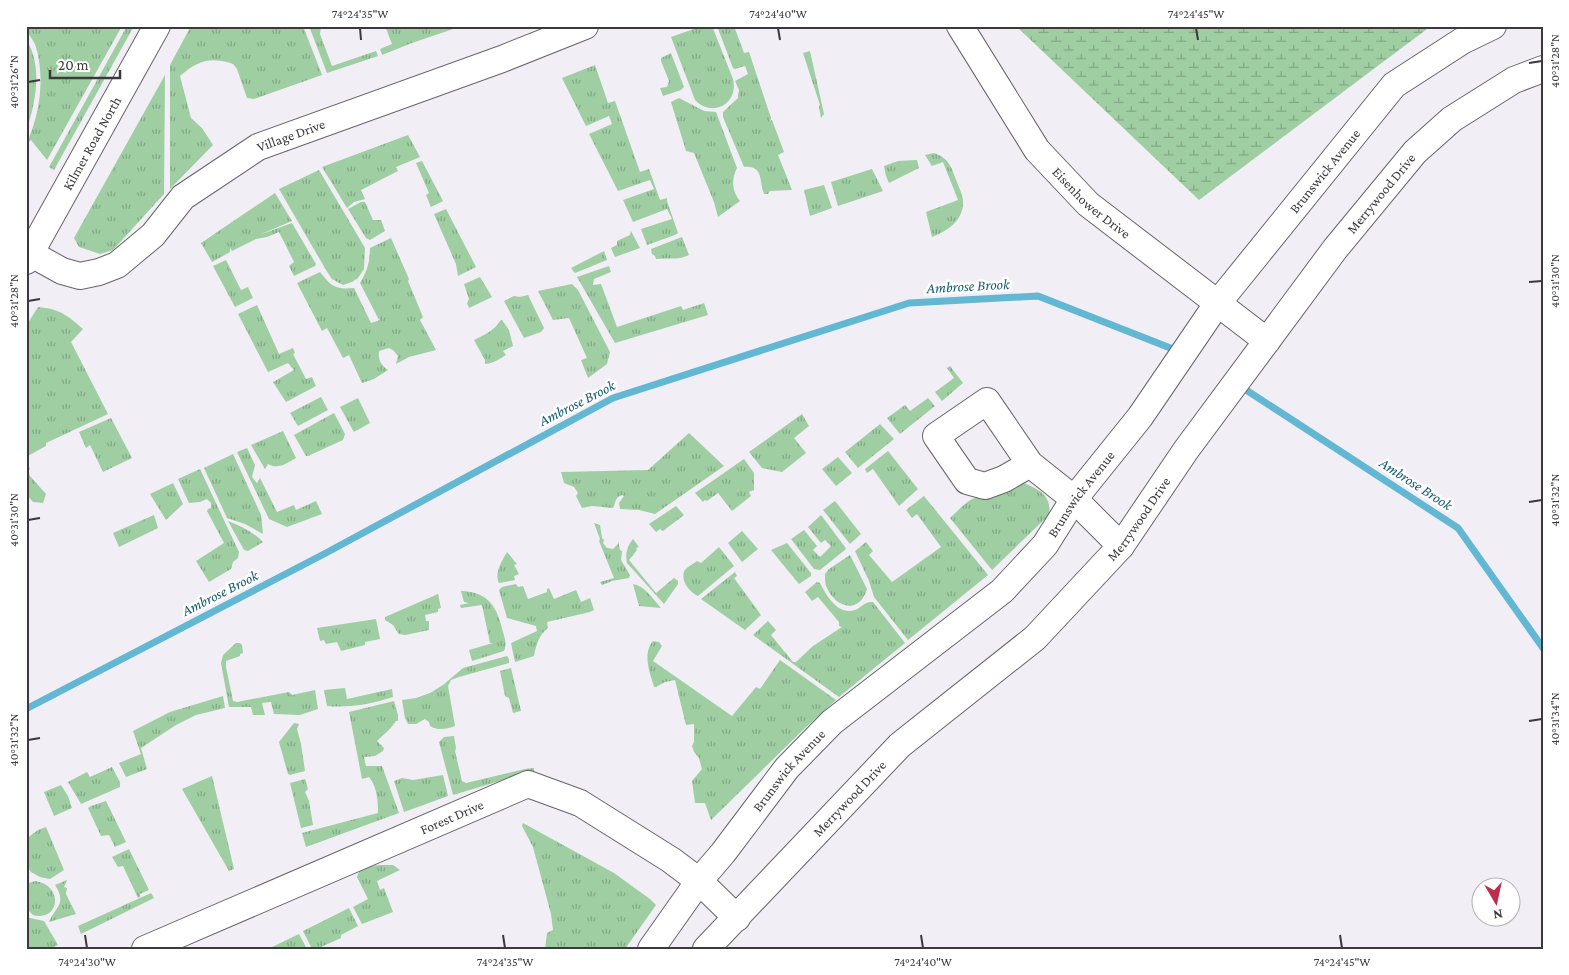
<svg xmlns="http://www.w3.org/2000/svg" width="1569" height="975" viewBox="0 0 1569 975" font-family="'Crimson Pro',serif">
  <defs>
    <pattern id="grass-tufts" width="24" height="20" patternUnits="userSpaceOnUse" patternTransform="scale(1.25)"><rect width="24" height="20" fill="#9ecea2"/><path d="M3 7l-1-3M5 7V3M7 7l1-3M15 17l-1-3M17 17v-4M19 17l1-3" fill="none" stroke="#82a885"/></pattern>
    <pattern id="wetland-marsh" width="20" height="14" patternUnits="userSpaceOnUse" patternTransform="scale(1.25)"><rect width="20" height="14" fill="#9ecea2"/><path d="M1 5h8M5 5V1M11 12h8M15 12V8" fill="none" stroke="#82a885"/></pattern>
  </defs>
  <rect width="100%" height="100%" fill="#f2eef6"/>
  <!-- grass -->
  <g fill="url(#grass-tufts)">
    <path d="M 26,26 L 122,26 L 47,160 L 31,140 L 27,143 C 40,113 45,79 36,47 C 34,39 26,34 26,26 Z"/>
    <polygon points="127,26 134,26 54,170 49,167"/>
    <path d="M 191,26 L 303,26 L 322,75 L 254,99 L 247,98 L 237,69 L 233,64 C 211,56 197,61 180,76 L 191,118 L 202,128 L 213,145 L 170,189 L 170,65 Z"/>
    <polygon points="309,26 321,26 320,34 332,66 376,51 378,56 327,73"/>
    <polygon points="385,26 462,26 412,43 382,55 380,49 392,44"/>
    <path d="M 702,26 L 712,26 L 733,79 C 739,104 712,118 695,100 L 671,37 Z"/>
    <path d="M 717,26 L 734,26 L 744,53 L 749,52 L 771,118 L 770,121 L 772,120 L 784,152 L 778,155 L 792,190 L 770,191 L 768,194 L 764,194 C 759,182 764,165 744,167 L 723,117 L 723,112 L 738,98 L 739,90 L 735,81 L 748,74 L 745,66 L 735,69 L 733,68 Z"/>
    <path d="M 26,39 C 43,66 36,102 26,131 Z"/>
    <polygon points="810,51 824,114 821,118 819,107 820,105 803,53"/>
    <polygon points="671,53 684,87 681,90 663,96 660,88 667,87 669,81 661,61 661,58"/>
    <polygon points="595,65 608,103 615,101 640,172 649,169 660,200 667,198 667,201 678,233 675,235 647,245 641,229 672,219 667,209 633,222 623,200 654,189 650,180 618,191 589,134 612,124 609,116 586,126 562,78"/>
    <polygon points="165,75 164,194 113,250 100,254 79,247 74,238"/>
    <path d="M 679,98 L 704,111 L 716,112 L 737,168 C 731,179 732,192 740,201 L 718,217 L 714,202 L 694,153 L 686,151 L 671,102 Z"/>
    <polygon points="408,135 420,157 396,167 398,171 361,190 365,199 354,202 347,208 322,167"/>
    <path d="M 934,153 C 950,159 951,167 957,182 C 959,188 963,195 963,201 C 964,220 948,231 932,237 L 926,212 L 958,200 L 943,162 L 932,166 L 925,155 Z"/>
    <polygon points="917,160 919,168 889,183 886,176 884,166 898,161"/>
    <polygon points="422,161 443,201 431,207 426,195 429,193 416,163"/>
    <polygon points="872,169 883,191 838,206 831,182"/>
    <polygon points="319,170 365,248 364,269 358,278 352,282 343,285 332,279 326,270 279,189"/>
    <polygon points="824,185 832,208 810,216 804,190"/>
    <polygon points="275,193 292,221 259,235 292,223 316,264 315,266 294,276 289,266 294,262 279,232 267,237 256,239 232,251 230,248 230,252 212,262 201,243"/>
    <polygon points="361,202 365,202 373,220 381,220 385,231 370,240 366,238 348,209"/>
    <polygon points="446,209 476,267 458,276 456,264 434,214"/>
    <polygon points="631,231 640,248 615,257 611,248 617,245 617,241 630,235"/>
    <path d="M 682,237 L 689,255 C 676,261 670,257 656,259 L 655,256 L 652,254 L 651,249 Z"/>
    <path d="M 391,238 L 409,279 L 408,281 L 423,317 L 420,320 L 436,350 L 409,357 L 396,364 L 398,356 L 394,351 L 389,348 L 379,351 C 378,360 381,365 388,370 L 374,379 L 362,383 L 349,355 L 343,358 L 327,328 L 322,331 L 297,283 L 320,272 C 331,286 335,290 354,288 L 371,323 L 380,320 L 378,318 L 360,283 C 367,271 370,262 370,248 Z"/>
    <polygon points="604,251 607,260 575,273 571,268"/>
    <polygon points="226,260 241,290 248,287 253,298 235,307 213,266"/>
    <polygon points="609,266 611,272 594,279 593,285 601,284 617,327 681,306 683,310 704,303 708,315 615,343 577,277"/>
    <polygon points="480,277 492,297 469,308 467,303 469,299 464,284"/>
    <polygon points="572,284 578,290 610,352 607,364 588,378 581,360 587,358 569,318 553,320 538,291"/>
    <polygon points="528,295 544,328 541,332 524,338 504,301 514,296 520,297"/>
    <polygon points="257,305 279,354 293,348 295,353 293,354 306,379 312,377 316,386 286,402 273,382 294,370 288,363 268,372 238,314"/>
    <path d="M 38,307 C 60,309 67,315 83,329 L 71,342 L 108,414 L 46,443 L 46,446 L 26,457 L 26,326 Z"/>
    <path d="M 502,320 L 509,330 L 513,346 L 503,351 L 506,355 C 501,358 492,364 485,364 L 485,360 L 474,340 C 484,335 494,331 500,321 Z"/>
    <polygon points="950,366 963,383 942,401 935,392 954,378 947,368"/>
    <polygon points="321,397 328,410 298,426 290,413"/>
    <polygon points="358,398 370,423 354,432 340,407"/>
    <polygon points="928,398 935,406 900,434 887,418 905,405 910,411"/>
    <polygon points="334,413 345,434 343,440 308,456 306,456 294,435"/>
    <polygon points="802,414 809,426 794,438 806,453 782,472 762,468 749,452"/>
    <polygon points="111,418 132,458 103,472 90,445 86,448 79,432"/>
    <polygon points="880,424 894,439 858,468 845,452"/>
    <path d="M 283,431 L 296,458 C 287,463 278,470 268,464 L 265,469 L 251,445 Z"/>
    <path d="M 689,433 L 724,466 L 655,514 L 639,510 L 620,509 L 619,503 L 624,496 L 622,495 C 615,497 616,502 613,508 L 592,506 L 582,508 L 576,496 L 578,493 L 574,487 L 564,483 L 561,472 L 648,470 Z"/>
    <polygon points="247,448 255,465 252,477 257,483 260,478 277,512 294,505 296,510 316,501 322,514 287,527 269,519 237,452"/>
    <polygon points="888,451 918,489 899,506 873,469 867,473 865,469"/>
    <polygon points="233,454 261,515 263,534 245,524 227,518 204,468"/>
    <polygon points="838,457 852,473 836,486 822,469"/>
    <polygon points="744,459 754,473 754,490 749,492 751,496 732,511 718,493 707,501 705,500 703,502 695,493"/>
    <polygon points="26,460 30,469 28,471 30,476 46,494 43,503 33,502 26,494"/>
    <polygon points="200,469 239,552 238,558 233,562 231,569 209,582 196,561 224,543 207,511 208,509 211,508 211,503 207,499 200,502 189,503 178,479"/>
    <polygon points="173,483 183,504 166,520 150,494"/>
    <path d="M 1024,483 C 1040,490 1052,496 1049,515 L 992,570 L 950,518 C 958,511 968,498 979,497 C 985,497 989,499 995,497 C 1005,493 1013,486 1024,483 Z"/>
    <polygon points="924,496 988,575 908,640 874,597 869,581 855,551 866,542 873,551 869,555 892,582 941,547 917,514 912,518 906,510"/>
    <polygon points="835,501 861,534 850,544 823,510"/>
    <polygon points="676,506 684,515 663,531 660,529 656,532 649,524"/>
    <polygon points="154,515 158,528 119,547 113,533"/>
    <polygon points="821,515 845,547 846,549 820,570 814,569 791,539 804,530 817,546 813,550 820,557 831,546 825,540 821,543 808,527"/>
    <path d="M 228,521 C 240,526 254,532 263,542 L 248,551 L 244,550 Z"/>
    <polygon points="594,523 600,525 602,538 604,540 603,543 607,548 613,549 618,544 618,541 620,550 622,551 621,560 630,575 629,578 612,581 602,585 600,582 614,578 599,541 600,539"/>
    <polygon points="742,531 758,549 742,562 728,543"/>
    <path d="M 633,539 L 639,547 L 636,548 L 637,550 L 629,560 L 656,593 L 674,578 L 678,581 L 678,584 L 664,604 L 627,563 C 625,554 627,546 633,539 Z"/>
    <polygon points="787,543 811,573 811,576 799,584 771,550"/>
    <path d="M 719,547 L 734,566 L 698,596 C 690,592 681,582 684,572 C 685,568 693,564 697,561 L 701,563 Z"/>
    <path d="M 507,552 L 517,564 L 514,565 L 519,574 L 514,576 L 515,580 L 499,583 C 494,573 502,561 507,552 Z"/>
    <path d="M 850,555 L 867,589 C 859,615 835,608 826,586 C 825,583 825,578 825,574 L 829,569 Z"/>
    <polygon points="735,572 737,576 734,578 761,615 745,630 701,599"/>
    <path d="M 817,582 L 820,583 C 826,595 838,616 855,610 C 862,607 865,601 873,602 L 905,643 L 839,697 L 753,635 L 768,621 L 776,630 L 771,635 L 793,662 L 796,662 L 813,646 L 842,627 L 839,626 L 839,622 L 818,597 L 812,601 L 805,592 Z"/>
    <path d="M 516,584 L 518,587 L 523,586 L 528,599 L 547,592 L 547,589 L 549,588 L 554,599 L 576,590 L 581,602 L 590,598 L 594,610 L 590,612 L 547,622 L 548,628 C 539,635 536,645 534,656 L 515,662 L 511,643 L 537,631 L 536,626 L 507,618 L 499,590 L 502,587 Z"/>
    <path d="M 633,584 C 645,586 653,599 661,608 L 639,606 Z"/>
    <path d="M 461,591 C 489,592 497,607 503,632 C 505,639 507,645 504,651 L 472,661 L 469,650 L 493,643 L 490,643 L 482,605 L 461,608 L 460,605 L 469,603 L 464,602 Z"/>
    <polygon points="438,594 441,608 438,609 438,612 425,615 426,621 429,621 429,630 405,635 399,634 393,625 385,620 385,617"/>
    <polygon points="376,619 380,639 365,642 365,645 341,651 337,642 326,644 324,640 320,641 317,628"/>
    <path d="M 653,641 L 659,642 L 662,646 L 653,661 L 732,716 L 756,687 L 760,689 L 780,660 L 836,700 L 804,729 L 711,820 L 705,803 L 695,803 L 692,781 L 702,769 L 699,758 L 694,752 L 692,746 L 694,742 L 694,724 L 686,725 L 675,680 L 665,682 L 656,687 L 654,687 C 650,673 642,654 653,641 Z"/>
    <polygon points="236,643 240,643 242,645 243,653 240,654 240,656 226,661 226,667 233,701 237,702 289,692 292,695 315,690 318,709 300,715 274,714 271,702 262,703 265,715 253,715 251,707 229,707 221,663 223,655"/>
    <path d="M 507,656 L 509,659 L 509,663 L 459,677 L 451,680 L 448,686 L 455,726 C 446,729 438,731 430,726 L 429,722 L 425,719 L 416,724 L 408,724 L 405,718 L 402,700 L 416,698 L 430,693 L 443,685 L 463,668 Z"/>
    <polygon points="511,668 521,711 513,713 509,698 505,696 500,671"/>
    <path d="M 345,688 L 347,699 L 392,689 L 393,697 C 371,704 351,708 327,706 L 324,690 Z"/>
    <polygon points="223,696 225,708 196,715 176,725 141,748 147,769 126,777 119,763 141,754 133,731 170,712"/>
    <path d="M 394,701 L 398,715 L 398,721 L 396,721 C 391,729 384,734 377,741 L 384,748 L 383,751 L 375,756 L 364,757 L 366,766 L 382,766 L 399,813 L 306,847 L 302,833 L 378,813 C 378,801 377,786 369,777 L 362,779 L 349,712 Z"/>
    <polygon points="294,723 299,724 297,729 301,744 305,771 290,775 288,774 279,742"/>
    <polygon points="454,736 456,748 455,751 462,781 466,783 525,769 534,768 534,771 453,795 439,742 444,737"/>
    <polygon points="112,767 120,782 120,787 81,804 68,782 87,772 90,777"/>
    <polygon points="443,775 448,796 404,812 394,781 402,778 413,780"/>
    <polygon points="212,776 234,869 229,871 182,789"/>
    <polygon points="305,779 308,789 305,792 309,801 313,825 301,828 290,783"/>
    <polygon points="61,785 68,796 72,808 54,816 44,792"/>
    <polygon points="106,801 126,842 115,847 109,835 101,836 88,808 91,806"/>
    <polygon points="523,823 614,873 650,899 656,905 625,949 545,949 547,933 553,930 551,914 533,847 522,826"/>
    <polygon points="46,827 64,870 50,879 40,877 31,872 26,865 26,839 38,830"/>
    <polygon points="129,849 149,890 140,894 140,897 138,898 123,866 118,867 112,857"/>
    <path d="M 381,865 L 393,865 L 400,870 L 377,881 L 380,890 L 384,888 L 393,912 L 362,924 L 353,907 L 368,899 L 357,877 C 361,864 369,866 381,865 Z"/>
    <path d="M 67,880 L 64,887 L 67,888 L 66,894 L 76,914 L 49,922 C 56,906 67,904 55,885 Z"/>
    <path d="M 35,881 C 64,885 60,922 33,915 L 26,908 L 26,885 L 29,883 Z"/>
    <polygon points="151,893 154,898 81,934 78,926"/>
    <polygon points="349,908 358,926 341,935 341,938 321,947 321,949 312,949 303,931"/>
    <polygon points="26,916 30,918 44,921 58,945 50,949 27,949"/>
    <polygon points="299,934 307,949 268,949"/>
  </g>
  <!-- wetland -->
  <polygon fill="url(#wetland-marsh)" points="1016,26 1431,26 1199,200"/>
  <g fill="none" stroke-linecap="round" stroke-linejoin="round">
    <!-- stream -->
    <g stroke="#62b7d2" stroke-width="7">
      <polyline points="1240,386 1458,528 1543,648"/>
      <polyline points="26,709 324,554 613,398 909,303 1038,296 1178,351"/>
    </g>
    <defs>
      <g id="minor">
        <path id="s1" d="M 960,26 L 1037,150 L 1088,204 L 1267,341"/>
        <path id="s2" d="M 26,251 L 62,271 L 80,276 L 99,272 L 117,265 L 153,235 L 183,197 L 258,147 L 502,59 L 585,26"/>
        <path id="s3" d="M 26,261 L 157,26"/>
        <polyline points="1030,464 1004,479 985,486 967,481 936,436 987,401 1030,464 1074,499 1121,546"/>
        <path id="s4" d="M 145,949 L 528,784 L 580,803 L 671,860 L 699,881 L 737,918"/>
        <path id="s5" d="M 651,949 L 699,881 L 723,853 L 787,768 L 832,722 L 1002,591 L 1045,545 L 1074,499 L 1140,417 L 1217,304 L 1394,85 L 1462,41 L 1493,26"/>
        <path id="s6" d="M 706,949 L 900,745 L 1035,638 L 1121,546 L 1186,450 L 1335,249 L 1415,152 L 1452,119 L 1514,80 L 1543,69"/>
      </g>
    </defs>
    <!-- minor casing -->
    <use href="#minor" stroke="#68646b" stroke-width="28"/>
    <!-- minor -->
    <use href="#minor" stroke="#fff" stroke-width="26"/>
  </g>
  <!-- ticks -->
  <path fill="none" stroke="#3b393c" stroke-width="2" d="M 360,28 L 361,40M 778,28 L 780,40M 1196,28 L 1198,40M 1529,63 L 1542,61M 28,82 L 40,80M 1529,282 L 1542,281M 28,301 L 40,299M 1529,502 L 1542,500M 28,520 L 40,518M 1529,721 L 1542,719M 28,740 L 40,738M 85,935 L 87,948M 503,935 L 505,948M 921,935 L 923,948M 1340,935 L 1342,948"/>
  <g text-anchor="middle" stroke-width="5" stroke-linejoin="round" paint-order="stroke">
    <!-- street labels -->
    <g font-size="14" fill="#3b393c" stroke="#fff">
      <text dy="5" stroke="none"><textPath href="#s2" startOffset="319">Village Drive</textPath></text>
      <text dy="5" stroke="none"><textPath href="#s3" startOffset="135">Kilmer Road North</textPath></text>
      <text dy="5" stroke="none"><textPath href="#s5" startOffset="1036">Brunswick Avenue</textPath></text>
      <text dy="5" stroke="none"><textPath href="#s6" startOffset="1018">Merrywood Drive</textPath></text>
      <text dy="5" stroke="none"><textPath href="#s1" startOffset="222">Eisenhower Drive</textPath></text>
      <text dy="5" stroke="none"><textPath href="#s5" startOffset="631">Brunswick Avenue</textPath></text>
      <text dy="5" stroke="none"><textPath href="#s6" startOffset="612">Merrywood Drive</textPath></text>
      <text dy="5" stroke="none"><textPath href="#s5" startOffset="226">Brunswick Avenue</textPath></text>
      <text dy="5" stroke="none"><textPath href="#s6" startOffset="208">Merrywood Drive</textPath></text>
      <text dy="5" stroke="none"><textPath href="#s4" startOffset="334">Forest Drive</textPath></text>
    </g>
    <!-- water labels -->
    <g font-size="15" font-style="italic" fill="#165c6f" stroke="#fff">
      <text transform="translate(968 286) rotate(-3)" y="5">Ambrose Brook</text>
      <text transform="translate(577 403) rotate(-27)" y="5">Ambrose Brook</text>
      <text transform="translate(1416 484) rotate(33)" y="5">Ambrose Brook</text>
      <text transform="translate(220 593) rotate(-27)" y="5">Ambrose Brook</text>
    </g>
  </g>
  <!-- border -->
  <rect width="1569" height="975" fill="none" stroke="#ffffff" stroke-width="55"/>
  <!-- north arrow -->
  <g transform="translate(1496 902) rotate(171)"><circle r="24" fill="#ffffff" stroke="#b1b0b1"/>
  <path d="M0-4L9 19L0 12L-9 19Z" fill="#bd2d4c"/>
  <text y="-8" font-size="14" font-weight="bold" text-anchor="middle" fill="#3b393c">N</text>
  </g>
  <!-- scale -->
  <path d="M50 70v8h70v-8" fill="none" stroke="#3b393c" stroke-width="2.5"/>
  <text x="58" y="70" font-size="15" fill="#3b393c" stroke="#ffffff" stroke-width="4" paint-order="stroke">20 m</text>
  <rect x="28" y="28" width="1514" height="920" fill="none" stroke="#3b393c" stroke-width="2"/>
  <g font-size="12" text-anchor="middle" fill="#3b393c">
    <text x="360" y="18">74°24'35"W</text>
    <text x="778" y="18">74°24'40"W</text>
    <text x="1196" y="18">74°24'45"W</text>
    <text transform="translate(1555 61) rotate(-90)" y="4">40°31'28"N</text>
    <text transform="translate(14 82) rotate(-90)" y="4">40°31'26"N</text>
    <text transform="translate(1555 281) rotate(-90)" y="4">40°31'30"N</text>
    <text transform="translate(14 301) rotate(-90)" y="4">40°31'28"N</text>
    <text transform="translate(1555 500) rotate(-90)" y="4">40°31'32"N</text>
    <text transform="translate(14 520) rotate(-90)" y="4">40°31'30"N</text>
    <text transform="translate(1555 719) rotate(-90)" y="4">40°31'34"N</text>
    <text transform="translate(14 740) rotate(-90)" y="4">40°31'32"N</text>
    <text x="87" y="966">74°24'30"W</text>
    <text x="505" y="966">74°24'35"W</text>
    <text x="923" y="966">74°24'40"W</text>
    <text x="1342" y="966">74°24'45"W</text>
  </g>
</svg>
